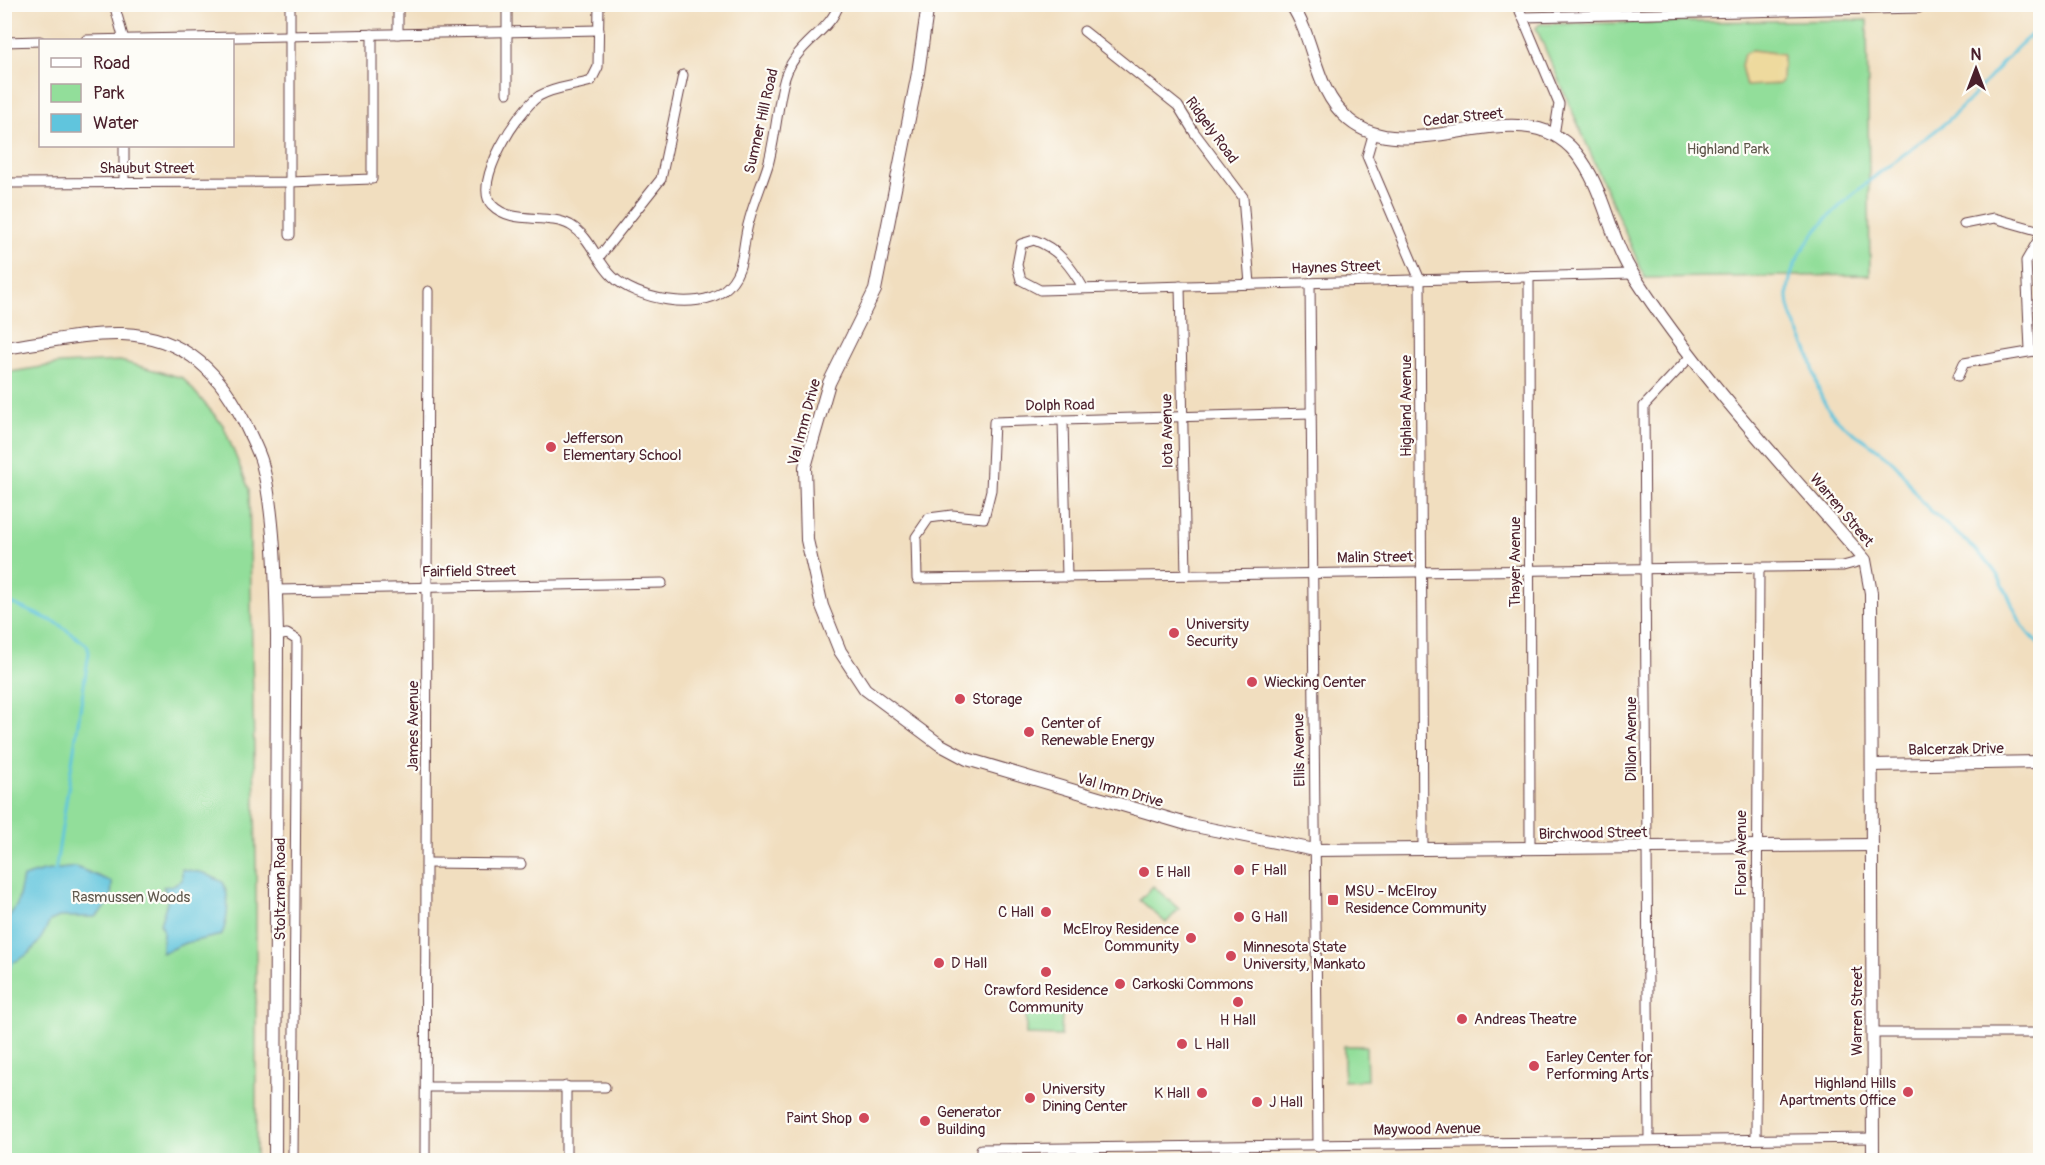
<svg xmlns="http://www.w3.org/2000/svg" width="2045" height="1165" viewBox="0 0 2045 1165" font-family="Pangolin,sans-serif">
  <rect width="100%" height="100%" fill="#fdfcf7"/>
  <filter id="ink" filterUnits="userSpaceOnUse"><feTurbulence type="fractalNoise" baseFrequency=".0167" numOctaves="2"/><feDisplacementMap in="SourceGraphic" scale="12" xChannelSelector="R" yChannelSelector="G"/><feConvolveMatrix kernelMatrix="1 2 1 2 8 2 1 2 1" color-interpolation-filters="sRGB"/></filter>
  <filter id="wash" filterUnits="userSpaceOnUse"><feTurbulence type="fractalNoise" baseFrequency=".008" numOctaves="4" result="noise"/><feDisplacementMap in="SourceGraphic" scale="24" xChannelSelector="R" yChannelSelector="G"/><feGaussianBlur stdDeviation="1.35" result="paint"/><feColorMatrix in="noise" values="0 0 0 0 0 0 0 0 0 0 0 0 0 0 0 0 0 1.4 0 .05"/><feComposite in="paint" operator="in"/></filter>
  <g filter="url(#wash)">
    <rect width="100%" height="100%" fill="#f1debf"/>
    <!-- green -->
    <g fill="#92de9a" stroke="#6e7e62" stroke-width="1.5">
      <polygon points="1867,20 1870,275 1645,278 1536,28 1540,24"/>
      <polygon points="120,361 183,378 223,425 249,489 256,860 256,1160 5,1160 5,373 60,364"/>
      <polygon points="1153,886 1179,909 1166,923 1140,900"/>
      <polygon points="1026,1012 1062,1012 1061,1036 1026,1035"/>
      <polygon points="1344,1046 1366,1046 1367,1080 1344,1081"/>
    </g>
    <!-- sand -->
    <polygon fill="#eeda9e" stroke="#9c7c64" stroke-width="1.5" points="1752,50 1783,54 1782,81 1779,84 1746,86 1741,66 1744,54"/>
    <!-- water -->
    <g fill="#60c5dd" stroke="#557284" stroke-width="1.5">
      <path d="M 76,867 L 112,882 L 111,901 L 96,917 L 59,917 L 50,921 C 41,941 32,956 11,963 L 5,961 L 5,922 L 17,905 L 23,877 L 43,871 Z"/>
      <path d="M 182,869 L 204,873 L 223,882 C 231,900 228,918 222,935 L 185,943 L 162,953 L 163,929 L 160,924 L 169,896 L 163,887 L 173,885 L 182,880 Z"/>
    </g>
    <g fill="none" stroke-linecap="round" stroke-linejoin="round">
      <!-- stream -->
      <g stroke="#60c5dd" stroke-width="3">
        <path d="M 2040,28 C 2002,56 1981,93 1945,123 C 1896,164 1794,222 1788,291 C 1786,315 1802,334 1809,355 C 1814,369 1816,385 1822,398 C 1837,432 1875,440 1898,467 C 1907,479 1914,493 1924,504 C 1946,527 1974,544 1993,569 C 2013,594 2013,624 2040,645"/>
        <polyline points="4,600 57,623 87,645 89,652 55,873"/>
        <polyline points="4,977 13,960"/>
      </g>
    </g>
  </g>
  <g filter="url(#ink)">
    <g fill="none" stroke-linecap="round" stroke-linejoin="round">
      <defs>
        <g id="minor">
          <polyline points="114,4 124,40"/>
          <polyline points="290,4 290,235"/>
          <polyline points="398,4 398,34"/>
          <polyline points="507,4 507,93"/>
          <path d="M 599,4 L 598,67 L 591,81 C 575,86 554,87 539,96 C 519,109 471,184 492,205 C 511,225 547,213 570,225 C 591,237 596,261 613,277 C 636,299 697,311 723,291 C 747,272 741,247 749,221 C 754,202 762,184 768,165 C 775,139 777,111 783,85 C 792,43 829,35 839,4"/>
          <polyline points="1517,4 1559,104 1554,135"/>
          <polyline points="1523,17 1919,8"/>
          <polyline points="1084,31 1178,106 1194,132 1243,197 1250,284"/>
          <polyline points="86,40 599,30"/>
          <polyline points="4,42 40,41"/>
          <polyline points="1373,135 1367,156 1420,280 1423,849"/>
          <polyline points="4,183 290,182 372,179 372,34"/>
          <polyline points="124,183 124,146"/>
          <polyline points="1964,224 1994,218 2040,231"/>
          <polyline points="599,257 661,179 683,75"/>
          <polyline points="1529,277 1530,848"/>
          <polyline points="1310,283 1318,1146"/>
          <polyline points="1180,286 1186,575"/>
          <path d="M 1084,289 C 1072,268 1058,248 1034,240 L 1021,244 L 1017,265 L 1021,280 L 1040,290 L 1632,274"/>
          <polyline points="2030,350 2026,261 2040,237"/>
          <polyline points="1958,376 1964,363 2040,350"/>
          <polyline points="1311,413 994,422 991,490 984,518 952,515 929,518 916,537 917,579 1843,566 1865,560"/>
          <polyline points="1063,421 1067,577"/>
          <polyline points="276,590 662,583"/>
          <polyline points="277,636 287,634 297,640 293,1160"/>
          <polyline points="428,863 521,864"/>
          <polyline points="1872,1033 2040,1033"/>
          <polyline points="426,1087 605,1087"/>
          <polyline points="1756,1138 1759,567"/>
          <polyline points="1649,1140 1644,406 1691,356"/>
          <polyline points="425,1160 428,291"/>
          <polyline points="566,1160 566,1086"/>
          <polyline points="981,1160 981,1149 1873,1138"/>
        </g>
        <g id="tertiary">
          <polyline points="928,4 918,73 875,290 829,383 805,467 807,540 822,606 840,651 865,689 939,744 967,759 1190,825 1315,850 1872,845"/>
          <path d="M 1291,4 C 1316,41 1313,89 1349,120 C 1411,172 1521,85 1576,153 C 1605,188 1609,239 1634,276 C 1700,378 1786,468 1865,560 L 1871,593 L 1873,1160"/>
          <path d="M 4,348 C 43,343 84,333 122,334 C 186,336 223,375 248,430 C 253,441 259,452 262,463 C 275,513 276,584 277,636 L 275,1160"/>
          <polyline points="1872,765 2040,762"/>
        </g>
      </defs>
      <!-- minor casing -->
      <use href="#minor" stroke="#633c41" stroke-width="11"/>
      <!-- tertiary casing -->
      <use href="#tertiary" stroke="#633c41" stroke-width="14"/>
      <!-- minor -->
      <use href="#minor" stroke="#fff" stroke-width="9"/>
      <!-- tertiary -->
      <use href="#tertiary" stroke="#fff" stroke-width="12"/>
    </g>
  </g>
  <!-- markers -->
  <g fill="#d1495b" stroke="#fdfcf7" stroke-width="2">
    <circle cx="551" cy="447" r="6"/>
    <circle cx="1174" cy="633" r="6"/>
    <circle cx="1252" cy="682" r="6"/>
    <circle cx="960" cy="699" r="6"/>
    <circle cx="1029" cy="732" r="6"/>
    <circle cx="1239" cy="870" r="6"/>
    <circle cx="1144" cy="872" r="6"/>
    <rect x="1327" y="894" width="12" height="12" rx="3"/>
    <circle cx="1046" cy="912" r="6"/>
    <circle cx="1239" cy="917" r="6"/>
    <circle cx="1191" cy="938" r="6"/>
    <circle cx="1231" cy="956" r="6"/>
    <circle cx="939" cy="963" r="6"/>
    <circle cx="1046" cy="972" r="6"/>
    <circle cx="1120" cy="984" r="6"/>
    <circle cx="1238" cy="1002" r="6"/>
    <circle cx="1462" cy="1019" r="6"/>
    <circle cx="1182" cy="1044" r="6"/>
    <circle cx="1534" cy="1066" r="6"/>
    <circle cx="1908" cy="1092" r="6"/>
    <circle cx="1202" cy="1093" r="6"/>
    <circle cx="1030" cy="1098" r="6"/>
    <circle cx="1257" cy="1102" r="6"/>
    <circle cx="864" cy="1118" r="6"/>
    <circle cx="925" cy="1121" r="6"/>
  </g>
  <g text-anchor="middle" stroke-width="4.5" stroke-linejoin="round" paint-order="stroke">
    <!-- street labels -->
    <g font-size="15" fill="#4a1f2b" stroke="#fdfcf7">
      <text transform="translate(1463 117) rotate(-6)" y="5">Cedar Street</text>
      <text transform="translate(761 121) rotate(-77)" y="5">Sumner Hill Road</text>
      <text transform="translate(1212 130) rotate(54)" y="5">Ridgely Road</text>
      <text x="147" y="173">Shaubut Street</text>
      <text transform="translate(1336 267) rotate(-2)" y="5">Haynes Street</text>
      <text transform="translate(1060 405) rotate(-1)" y="5">Dolph Road</text>
      <text transform="translate(1406 406) rotate(-90)" y="5">Highland Avenue</text>
      <text transform="translate(804 422) rotate(-75)" y="5">Val Imm Drive</text>
      <text transform="translate(1167 431) rotate(-91)" y="5">Iota Avenue</text>
      <text transform="translate(1842 510) rotate(50)" y="5">Warren Street</text>
      <text transform="translate(1375 557) rotate(-1)" y="5">Malin Street</text>
      <text transform="translate(1515 562) rotate(-90)" y="5">Thayer Avenue</text>
      <text transform="translate(469 571) rotate(-1)" y="5">Fairfield Street</text>
      <text transform="translate(413 726) rotate(-90)" y="5">James Avenue</text>
      <text transform="translate(1631 739) rotate(-90)" y="5">Dillon Avenue</text>
      <text transform="translate(1956 749) rotate(-1)" y="5">Balcerzak Drive</text>
      <text transform="translate(1299 750) rotate(-91)" y="5">Ellis Avenue</text>
      <text transform="translate(1120 790) rotate(16)" y="5">Val Imm Drive</text>
      <text transform="translate(1593 833) rotate(-1)" y="5">Birchwood Street</text>
      <text transform="translate(1741 853) rotate(-90)" y="5">Floral Avenue</text>
      <text transform="translate(280 889) rotate(-90)" y="5">Stoltzman Road</text>
      <text transform="translate(1857 1011) rotate(-90)" y="5">Warren Street</text>
      <text transform="translate(1427 1129) rotate(-1)" y="5">Maywood Avenue</text>
    </g>
    <!-- park labels -->
    <g font-size="15" fill="#60584c" stroke="#fdfcf7">
      <text x="1728" y="154">Highland Park</text>
      <text x="131" y="902">Rasmussen Woods</text>
    </g>
    <!-- poi labels -->
    <g font-size="15" fill="#4a1f2b" stroke="#fdfcf7" text-anchor="start">
      <text x="563" y="443">Jefferson<tspan x="563" dy="17">Elementary School</tspan></text>
      <text x="1186" y="629">University<tspan x="1186" dy="17">Security</tspan></text>
      <text x="1264" y="687">Wiecking Center</text>
      <text x="972" y="704">Storage</text>
      <text x="1041" y="728">Center of<tspan x="1041" dy="17">Renewable Energy</tspan></text>
      <text x="1251" y="875">F Hall</text>
      <text x="1156" y="877">E Hall</text>
      <text x="1345" y="896">MSU - McElroy<tspan x="1345" dy="17">Residence Community</tspan></text>
      <text x="1034" y="917" text-anchor="end">C Hall</text>
      <text x="1251" y="922">G Hall</text>
      <text x="1179" y="934" text-anchor="end">McElroy Residence<tspan x="1179" dy="17">Community</tspan></text>
      <text x="1243" y="952">Minnesota State<tspan x="1243" dy="17">University, Mankato</tspan></text>
      <text x="951" y="968">D Hall</text>
      <text x="1132" y="989">Carkoski Commons</text>
      <text x="1046" y="995" text-anchor="middle">Crawford Residence<tspan x="1046" dy="17">Community</tspan></text>
      <text x="1474" y="1024">Andreas Theatre</text>
      <text x="1238" y="1025" text-anchor="middle">H Hall</text>
      <text x="1194" y="1049">L Hall</text>
      <text x="1546" y="1062">Earley Center for<tspan x="1546" dy="17">Performing Arts</tspan></text>
      <text x="1896" y="1088" text-anchor="end">Highland Hills<tspan x="1896" dy="17">Apartments Office</tspan></text>
      <text x="1042" y="1094">University<tspan x="1042" dy="17">Dining Center</tspan></text>
      <text x="1190" y="1098" text-anchor="end">K Hall</text>
      <text x="1269" y="1107">J Hall</text>
      <text x="937" y="1117">Generator<tspan x="937" dy="17">Building</tspan></text>
      <text x="852" y="1123" text-anchor="end">Paint Shop</text>
    </g>
  </g>
  <!-- margin -->
  <rect width="2045" height="1165" fill="none" stroke="#fdfcf7" stroke-width="24"/>
  <!-- legend -->
  <rect x="39" y="39" width="195" height="108" fill="#fdfcf7" stroke="#b5a4a5" stroke-width="1.5"/>
  <rect x="51" y="58" width="30" height="9" fill="#ffffff" stroke="#b5a4a5" stroke-width="1.5"/>
  <text x="93" y="69" font-size="18" fill="#4a1f2b">Road</text>
  <rect x="51" y="84" width="30" height="18" fill="#92de9a" stroke="#b5a4a5" stroke-width="1.5"/>
  <text x="93" y="99" font-size="18" fill="#4a1f2b">Park</text>
  <rect x="51" y="114" width="30" height="18" fill="#60c5dd" stroke="#b5a4a5" stroke-width="1.5"/>
  <text x="93" y="129" font-size="18" fill="#4a1f2b">Water</text>
  <!-- north arrow -->
  <g transform="translate(1976 69)" stroke="#fdfcf7" stroke-width="4.5" paint-order="stroke">
  <path d="M0-4.5L10 22L0 15L-10 22Z" fill="#4a1f2b"/>
  <text y="-9" font-size="16" font-weight="bold" text-anchor="middle" fill="#4a1f2b">N</text>
  </g>
</svg>
